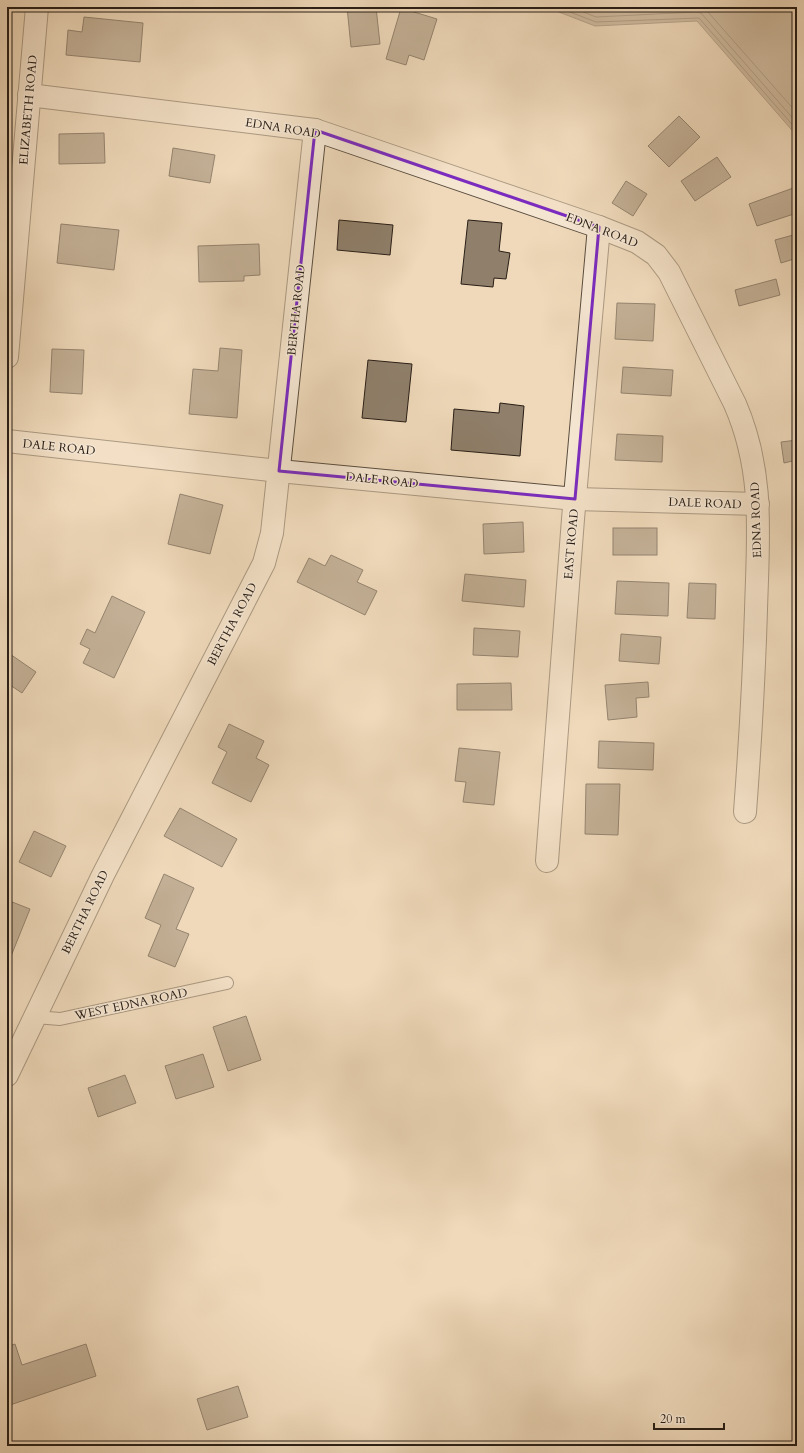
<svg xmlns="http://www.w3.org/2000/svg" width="804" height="1453" viewBox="0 0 804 1453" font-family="Cardo,serif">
  <rect width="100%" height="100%" fill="#efd9ba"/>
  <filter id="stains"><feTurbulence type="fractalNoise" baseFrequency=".005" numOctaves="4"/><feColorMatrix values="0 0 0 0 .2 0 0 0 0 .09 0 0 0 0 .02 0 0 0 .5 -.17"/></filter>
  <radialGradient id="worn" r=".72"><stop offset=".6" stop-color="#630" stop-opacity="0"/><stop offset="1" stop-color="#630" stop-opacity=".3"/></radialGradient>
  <!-- water -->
  <polygon fill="#ab9982" stroke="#776857" points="546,7 797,7 797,136 697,21 595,26"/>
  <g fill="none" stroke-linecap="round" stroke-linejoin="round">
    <!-- shore -->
    <g stroke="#6a5c4c" stroke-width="1">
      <polyline points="557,7 596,22 699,18 797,130"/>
      <polyline points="571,7 596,17 696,12 701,13 797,123"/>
      <polyline points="587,7 598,11 680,7"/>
      <polyline points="701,7 708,12 797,113"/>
    </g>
  </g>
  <!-- building -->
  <g fill="#8f7f6b" stroke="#281e16">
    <polygon points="347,7 376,7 380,44 351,47"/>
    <polygon points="401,8 437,19 424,60 409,55 406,65 386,59"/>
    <polygon points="84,17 143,23 140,62 66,55 68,30 82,32"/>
    <polygon points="679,116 700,137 669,167 648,146"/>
    <polygon points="104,133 105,163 59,164 59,134"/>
    <polygon points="173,148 215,155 210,183 169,176"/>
    <polygon points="717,157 731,177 695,201 681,181"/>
    <polygon points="626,181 647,194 633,216 612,203"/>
    <polygon points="796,187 797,213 757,226 749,204"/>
    <polygon points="339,220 393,225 390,255 337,250"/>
    <polygon points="468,220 502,223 499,251 510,253 506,279 494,278 493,287 461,284"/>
    <polygon points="61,224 119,230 114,270 57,263"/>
    <polygon points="797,234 797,258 781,263 775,240"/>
    <polygon points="259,244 260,275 244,276 244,281 199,282 198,246"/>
    <polygon points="776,279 780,295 739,306 735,290"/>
    <polygon points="617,303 655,304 653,341 615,339"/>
    <polygon points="220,348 242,350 237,418 189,414 193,369 218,371"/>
    <polygon points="52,349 84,350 82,394 50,392"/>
    <polygon points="368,360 412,364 406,422 362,418"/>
    <polygon points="623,367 673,370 671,396 621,393"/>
    <polygon points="500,403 524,406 520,456 451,450 454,409 499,413"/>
    <polygon points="617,434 663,436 662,462 615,460"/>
    <polygon points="797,440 797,460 784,463 781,442"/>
    <polygon points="180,494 223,505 210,554 168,544"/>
    <polygon points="523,522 524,552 484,554 483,524"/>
    <rect x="613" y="528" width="44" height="27"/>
    <polygon points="331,555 363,570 357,582 377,591 365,615 297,582 309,558 325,566"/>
    <polygon points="465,574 526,580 524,607 462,601"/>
    <polygon points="617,581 669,583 668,616 615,614"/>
    <polygon points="689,583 716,584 715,619 687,618"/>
    <polygon points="112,596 145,612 114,678 83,663 90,649 80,644 87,629 95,633"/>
    <polygon points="474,628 520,631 518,657 473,655"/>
    <polygon points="621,634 661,637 659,664 619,661"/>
    <polygon points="7,652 36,672 22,693 7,683"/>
    <polygon points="648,682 649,697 636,698 637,717 608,720 605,685"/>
    <polygon points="511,683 512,710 457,710 457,684"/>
    <polygon points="229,724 264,741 256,758 269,765 251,802 212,783 227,752 218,747"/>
    <polygon points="599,741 654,743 653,770 598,768"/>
    <polygon points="459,748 500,752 494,805 463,802 466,782 455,781"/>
    <polygon points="586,784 620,784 618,835 585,834"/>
    <polygon points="180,808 237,839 222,867 164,836"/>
    <polygon points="34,831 66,846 51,877 19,862"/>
    <polygon points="164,874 194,888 176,929 189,934 175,967 148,956 161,925 145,918"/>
    <polygon points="7,900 30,909 7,966"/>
    <polygon points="246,1016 261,1060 228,1071 213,1027"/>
    <polygon points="203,1054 214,1087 176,1099 165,1066"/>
    <polygon points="125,1075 136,1103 98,1117 88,1088"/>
    <polygon points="15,1344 22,1365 86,1344 96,1376 7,1406 7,1347"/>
    <polygon points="238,1386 248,1417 207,1430 197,1399"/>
  </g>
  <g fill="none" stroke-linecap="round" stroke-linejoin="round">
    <defs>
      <polyline id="lane" points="35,1017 60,1019 227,983"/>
      <g id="street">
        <path d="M 29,95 L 315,130 L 599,227 L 637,242 L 656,255 L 669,272 L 735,404 C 765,473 758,537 756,610 C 754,677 750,745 745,812"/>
        <polyline points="7,357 37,7"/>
        <polyline points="7,441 279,471 575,499 758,504"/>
        <polyline points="547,861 573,519 599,227"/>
        <polyline points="7,1075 103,875 264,563 272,533 315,130"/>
      </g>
    </defs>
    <!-- lane casing -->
    <use href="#lane" stroke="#5a4d3f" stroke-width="14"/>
    <!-- street casing -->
    <use href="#street" stroke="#5a4d3f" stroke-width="24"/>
    <!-- lane -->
    <use href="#lane" stroke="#f5e6d2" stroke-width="12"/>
    <!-- street -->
    <use href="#street" stroke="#f5e6d2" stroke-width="22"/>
  </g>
  <!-- marked area -->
  <path d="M0 0H804V1453H0ZM 315,130 L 599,227 L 575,499 L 279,471 Z" fill="#efd9ba" fill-opacity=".55" fill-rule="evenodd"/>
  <path fill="none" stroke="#7b2cbf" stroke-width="3" stroke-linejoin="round" d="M 315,130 L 599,227 L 575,499 L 279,471 Z"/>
  <g text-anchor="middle" stroke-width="3" stroke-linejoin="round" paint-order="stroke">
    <!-- street labels -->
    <g font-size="12" fill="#281e16" stroke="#f5e6d2">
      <text transform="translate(28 110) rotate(-85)" y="4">ELIZABETH ROAD</text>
      <text transform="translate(283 128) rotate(9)" y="4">EDNA ROAD</text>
      <text transform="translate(602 230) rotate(21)" y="4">EDNA ROAD</text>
      <text transform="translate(296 310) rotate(-84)" y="4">BERTHA ROAD</text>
      <text transform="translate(59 447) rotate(6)" y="4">DALE ROAD</text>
      <text transform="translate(382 480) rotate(6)" y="4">DALE ROAD</text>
      <text transform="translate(705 503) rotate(2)" y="4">DALE ROAD</text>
      <text transform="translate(756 520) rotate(-92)" y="4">EDNA ROAD</text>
      <text transform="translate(571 544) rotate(-85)" y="4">EAST ROAD</text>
      <text transform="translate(232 624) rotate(-62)" y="4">BERTHA ROAD</text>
      <text transform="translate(85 912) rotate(-64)" y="4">BERTHA ROAD</text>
      <text transform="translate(131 1004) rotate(-12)" y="4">WEST EDNA ROAD</text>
    </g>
  </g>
  <!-- margin -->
  <rect width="804" height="1453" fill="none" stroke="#efd9ba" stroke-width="24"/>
  <rect x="8" y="8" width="788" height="1437" fill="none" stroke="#281e16" stroke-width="2"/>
  <rect x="12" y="12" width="780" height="1429" fill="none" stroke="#281e16"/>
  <!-- scale -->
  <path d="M654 1423v6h70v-6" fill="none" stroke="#281e16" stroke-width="2"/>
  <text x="660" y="1423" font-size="12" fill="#281e16" stroke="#f5e6d2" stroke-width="3" paint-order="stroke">20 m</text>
  <rect width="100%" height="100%" filter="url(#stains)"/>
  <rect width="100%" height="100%" fill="url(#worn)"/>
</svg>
